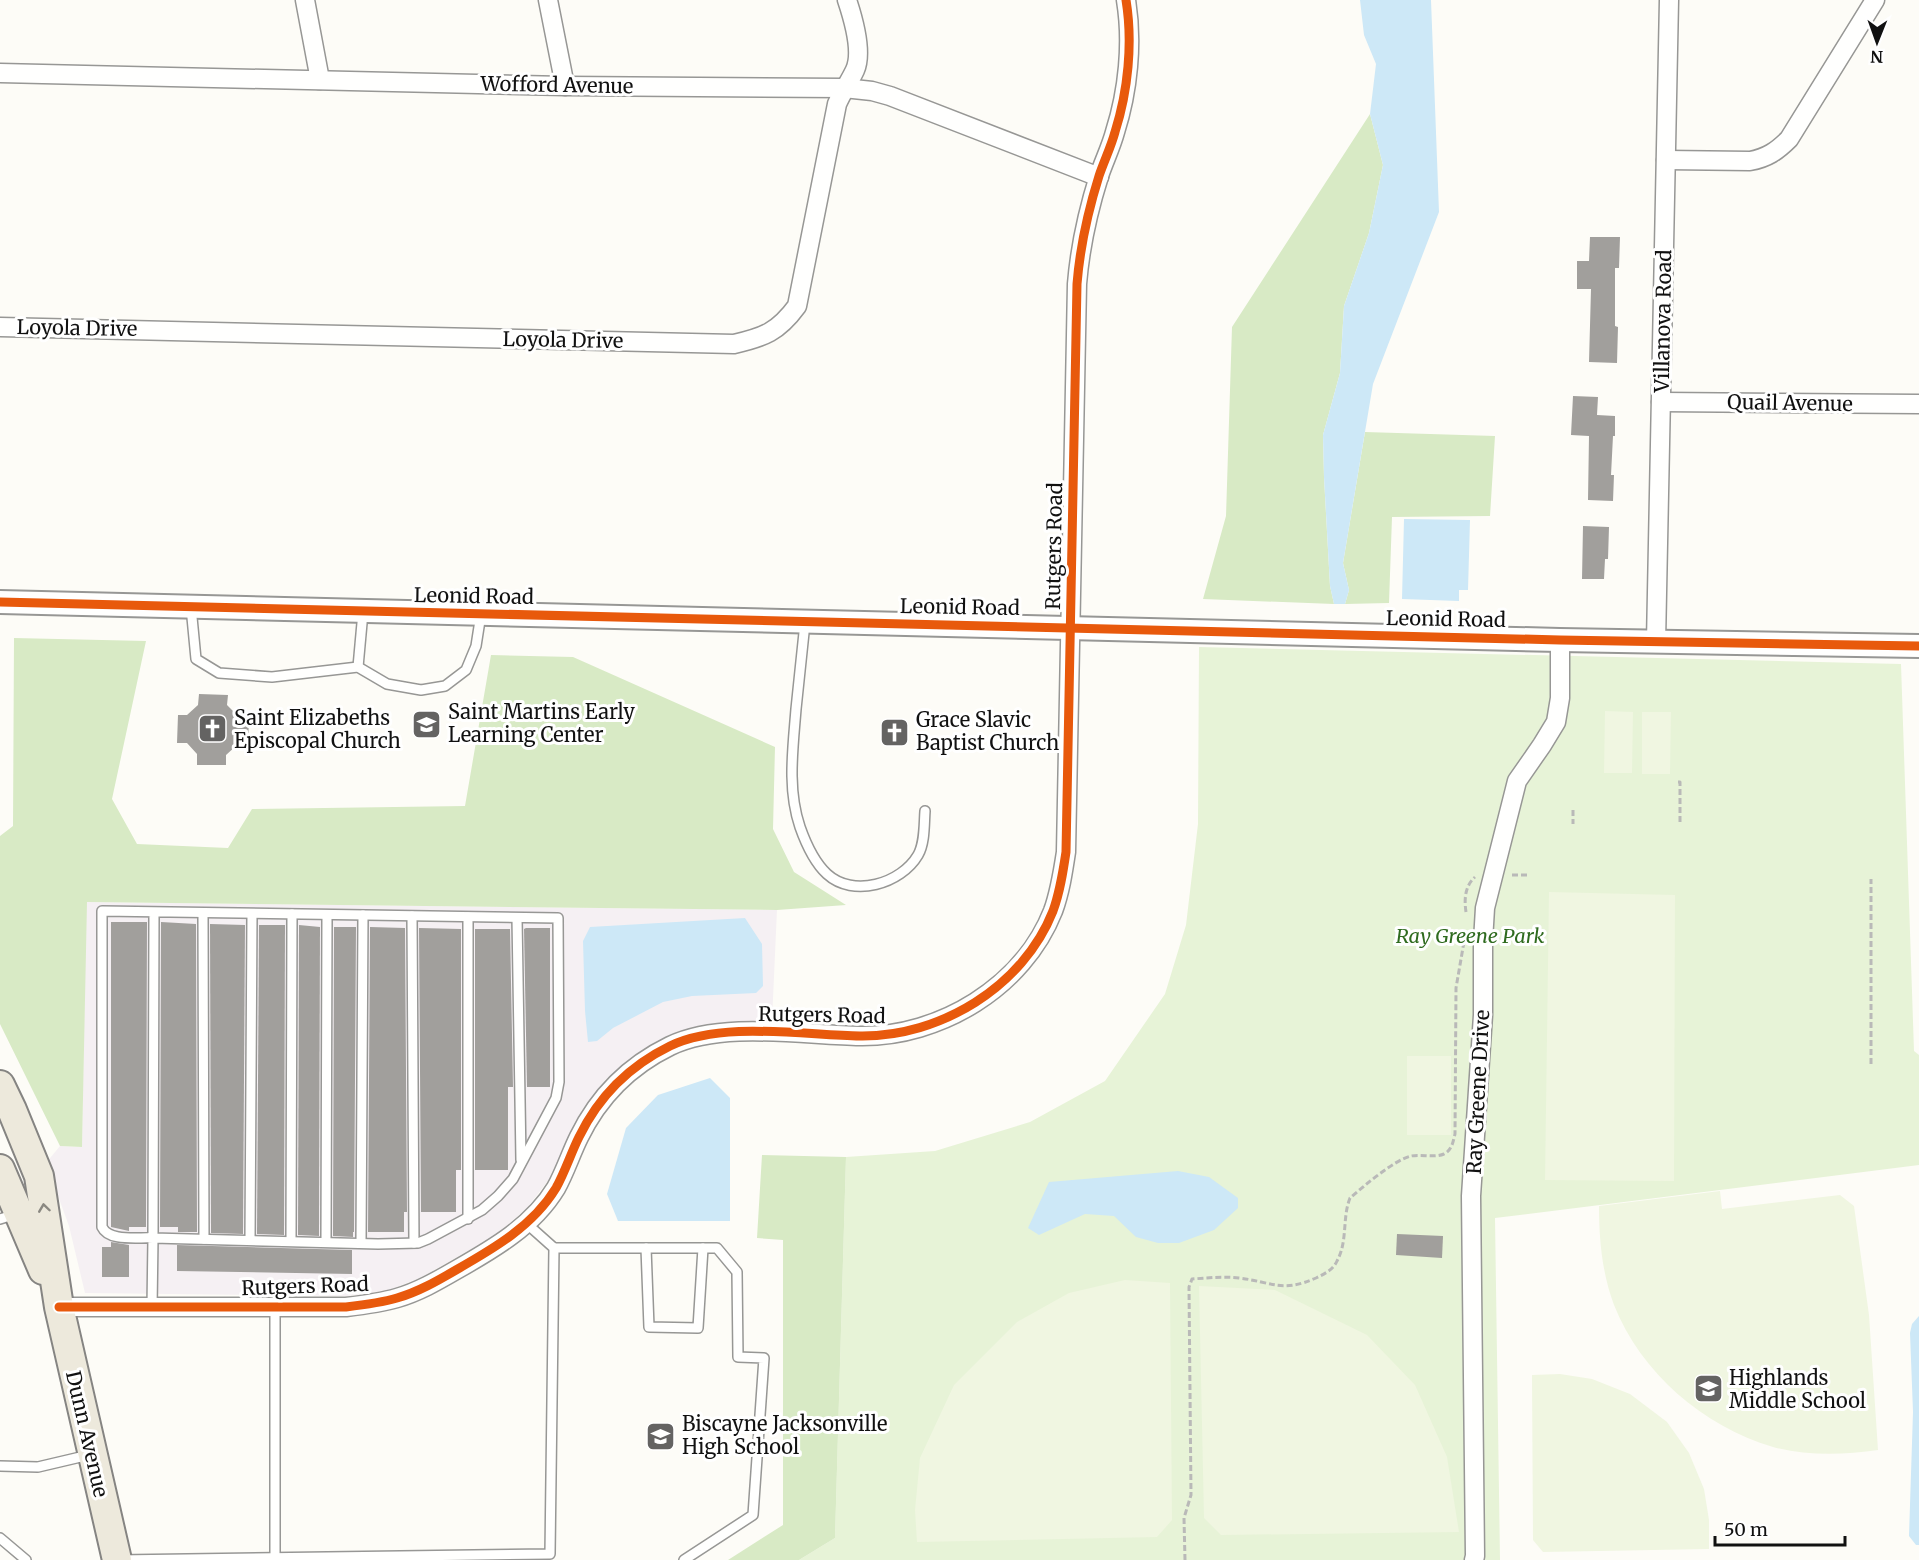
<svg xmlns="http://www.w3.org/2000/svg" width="1919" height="1560" viewBox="0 0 1919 1560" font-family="Merriweather,serif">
  <rect width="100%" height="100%" fill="#fdfcf7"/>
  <!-- industrial -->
  <polygon fill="#f5f0f3" points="86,902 777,910 772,1021 718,1023 675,1033 640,1052 606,1079 582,1110 550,1178 527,1208 496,1235 422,1277 387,1291 347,1296 85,1293 69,1226 46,1163 60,1146 82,1147"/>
  <!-- green -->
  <polygon fill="#e7f3d7" points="1199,647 1901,664 1914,1051 1919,1055 1919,1165 1495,1218 1500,1560 799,1560 835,1538 846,1157 935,1151 1030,1122 1105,1081 1165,994 1186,925 1198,824"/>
  <!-- forest -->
  <g fill="#d8eac5">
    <polygon points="1370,114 1383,165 1369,233 1344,306 1340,373 1323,435 1324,477 1330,586 1334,604 1203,599 1226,516 1232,327"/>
    <polygon points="1365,432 1495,436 1490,516 1392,517 1389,603 1345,604 1349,590 1343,563"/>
    <polygon points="14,638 146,641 112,799 137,844 228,848 252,809 465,806 491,655 573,657 775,747 773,829 794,872 846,905 777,910 87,902 82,1147 60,1146 0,1024 0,836 13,826"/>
    <polygon points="762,1155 846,1157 835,1538 799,1560 728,1560 783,1525 783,1240 757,1238"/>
  </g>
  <!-- pitch -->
  <g fill="#f0f6e1">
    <polygon points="1605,711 1633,712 1632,773 1604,773"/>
    <polygon points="1642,712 1671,712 1670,774 1642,774"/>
    <polygon points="1549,892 1675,895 1674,1181 1545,1180"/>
    <rect x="1407" y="1056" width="44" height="79"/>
    <path d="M 1720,1191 L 1722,1209 L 1840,1195 L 1854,1206 L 1869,1315 L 1878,1450 C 1844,1455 1806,1456 1773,1447 C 1703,1426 1641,1373 1614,1305 C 1602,1273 1599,1239 1599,1206 Z"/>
    <polygon points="1125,1280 1170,1283 1172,1520 1157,1537 917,1542 915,1510 920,1458 954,1385 1017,1322 1069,1293"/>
    <polygon points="1199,1286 1275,1290 1367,1335 1415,1385 1447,1457 1459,1532 1221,1535 1204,1518"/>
    <polygon points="1560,1374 1592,1379 1630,1394 1667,1422 1689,1453 1704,1489 1709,1520 1709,1549 1543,1552 1533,1540 1532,1375"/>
  </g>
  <!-- water -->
  <g fill="#cde8f7">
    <polygon points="1360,0 1431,0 1439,212 1373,384 1343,563 1349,590 1345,604 1334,604 1330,586 1324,477 1323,435 1340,373 1344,306 1369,233 1383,165 1370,114 1376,64 1364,35"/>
    <polygon points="1404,519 1470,520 1468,590 1459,590 1459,601 1402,599"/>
    <polygon points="745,918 762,944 763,986 756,993 692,996 663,1002 613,1028 597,1041 588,1042 585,1011 583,941 590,927"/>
    <polygon points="710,1078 730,1098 730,1221 618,1221 607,1194 626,1128 658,1095"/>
    <polygon points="1178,1171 1209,1177 1238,1198 1238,1208 1214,1230 1179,1243 1158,1243 1136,1237 1114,1216 1085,1214 1039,1235 1028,1228 1049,1182"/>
    <polygon points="1919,1316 1919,1545 1916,1545 1909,1536 1913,1412 1910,1333 1912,1324"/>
  </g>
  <!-- building -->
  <g fill="#a19f9c">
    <polygon points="1590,237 1620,237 1619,268 1615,268 1615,326 1618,327 1617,363 1589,362 1591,289 1577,289 1577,261 1589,261"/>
    <polygon points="1573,396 1598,397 1597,415 1615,416 1615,436 1613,436 1611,475 1614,475 1613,501 1588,500 1589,436 1571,435"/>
    <polygon points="1583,526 1609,527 1608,559 1605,559 1604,579 1582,579"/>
    <polygon points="199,694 228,695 227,705 237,715 249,716 248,746 237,745 226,755 226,765 197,765 197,754 187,743 177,743 178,715 187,715 198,705"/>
    <polygon points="111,922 147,922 146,1227 129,1227 129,1231 111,1227"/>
    <polygon points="161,922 196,924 197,1232 178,1232 178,1227 160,1227"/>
    <polygon points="210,924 245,925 243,1234 211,1233"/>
    <polygon points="259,925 285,925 284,1235 257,1234"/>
    <polygon points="299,925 320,927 319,1236 298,1235"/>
    <polygon points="334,927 356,927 354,1232 353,1232 353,1237 333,1236"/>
    <polygon points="370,927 405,928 407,1212 404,1212 404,1232 368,1232"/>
    <polygon points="419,928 461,929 461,1170 456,1170 456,1212 421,1212"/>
    <polygon points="526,928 550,928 550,1087 527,1087 524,929"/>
    <polygon points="475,929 510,929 513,1087 508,1087 508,1170 475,1170"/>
    <polygon points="1397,1234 1443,1236 1442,1258 1396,1255"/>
    <polygon points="111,1242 129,1245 129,1277 102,1277 102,1247 111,1247"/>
    <polygon points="177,1245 352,1250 352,1274 177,1271"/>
  </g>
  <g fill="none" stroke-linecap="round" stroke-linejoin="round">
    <defs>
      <g id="service">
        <polyline points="191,607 196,659 219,673 272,677 358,667 387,684 421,690 445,686 466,670 476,646 481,614"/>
        <path d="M 805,623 C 802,651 799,680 796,709 C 793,748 787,789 800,827 C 806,844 814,862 827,874 C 853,898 901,884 918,855 C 925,843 924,824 925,811"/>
        <polyline points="358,667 363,612"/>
        <polyline points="203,913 204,1239"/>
        <polyline points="412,916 414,1243"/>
        <polyline points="517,918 521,1160"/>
        <polyline points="0,1219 16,1214"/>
        <polyline points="468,1219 468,917"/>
        <polyline points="250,1240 252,914"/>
        <polyline points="291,1241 292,914"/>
        <polyline points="326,1242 327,915"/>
        <polyline points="361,1243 363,915"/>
        <polyline points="554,1248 717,1248 737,1272 738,1357 764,1358 753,1515 684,1560"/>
        <polyline points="646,1248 649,1327 698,1328 703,1248"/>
        <path d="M 152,1308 L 153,1238 C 138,1237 109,1242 102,1227 L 102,911 L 558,918 L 559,1082 L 556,1098 L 513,1179 L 498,1196 L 482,1210 L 428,1239 L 418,1243 L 378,1244 L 153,1238 L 154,912"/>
        <polyline points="0,1466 38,1467 89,1455"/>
        <polyline points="0,1538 26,1560"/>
        <polyline points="275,1557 275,1306"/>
        <polyline points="118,1560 550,1554 554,1248 526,1223"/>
      </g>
      <g id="minor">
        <polyline points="305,0 320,80"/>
        <polyline points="548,0 565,86"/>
        <polyline points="0,73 565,86 844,88 872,91 890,96 1099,177"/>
        <path d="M 1666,160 L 1750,161 C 1767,158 1777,151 1789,139 L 1875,0"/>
        <path d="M 0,327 L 734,344 C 764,337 778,332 797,306 L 837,104 C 842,92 850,81 855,70 C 863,52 853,18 847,0"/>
        <polyline points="1661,402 1919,404"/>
        <polyline points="1656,642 1669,0"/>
        <path d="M 59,1307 L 346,1307 C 363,1305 380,1303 397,1298 C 418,1292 437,1281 456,1270 C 493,1249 533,1226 556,1188 C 565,1172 571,1153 579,1137 C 599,1096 629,1066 670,1046 C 722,1021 802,1035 860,1036 C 940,1037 1023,987 1053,911 C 1060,892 1063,872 1066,852 L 1077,284 C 1080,247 1088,211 1099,176 C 1104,161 1111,147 1115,132 C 1128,91 1133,43 1126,0"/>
        <polyline points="1474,1560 1475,1556 1471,1196 1483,1015 1483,941 1485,908 1517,781 1542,745 1556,722 1560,698 1560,640"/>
      </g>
      <polyline id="tertiary" points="0,602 1560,640 1919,646"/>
      <g id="primary">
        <polyline points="0,1085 12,1110 39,1176 59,1307 117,1560"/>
        <polyline points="0,1169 43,1270"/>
      </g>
    </defs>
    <!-- service casing -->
    <use href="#service" stroke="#979795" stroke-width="12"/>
    <!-- minor casing -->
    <use href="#minor" stroke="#979795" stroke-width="21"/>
    <!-- tertiary casing -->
    <use href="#tertiary" stroke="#979795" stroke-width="26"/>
    <!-- primary casing -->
    <use href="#primary" stroke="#858482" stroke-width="32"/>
    <!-- path -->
    <g stroke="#b9b9b8" stroke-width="3" stroke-dasharray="6 3" stroke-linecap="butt">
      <polyline points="1678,782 1680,782 1680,825"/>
      <polyline points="1573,810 1573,824"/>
      <polyline points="1512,875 1528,875"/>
      <path d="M 1466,912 C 1464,899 1465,886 1475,877"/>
      <polyline points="1871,1064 1871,879"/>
      <path d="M 1185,1560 L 1184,1518 L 1191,1495 L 1189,1287 L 1192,1279 C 1208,1278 1223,1276 1239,1278 C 1272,1282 1282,1293 1316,1278 C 1324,1274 1333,1270 1337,1261 C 1348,1241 1342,1218 1350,1198 C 1364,1186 1394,1160 1411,1156 C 1422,1154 1434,1158 1444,1154 C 1452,1150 1453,1142 1455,1134 L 1456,988 L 1465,936"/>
    </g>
    <!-- service -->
    <use href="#service" stroke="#fffffe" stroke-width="9"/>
    <!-- minor -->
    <use href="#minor" stroke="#fffffe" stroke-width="18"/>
    <!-- tertiary -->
    <use href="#tertiary" stroke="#fffffe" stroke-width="22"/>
    <!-- primary -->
    <use href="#primary" stroke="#ede9dc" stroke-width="28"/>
    <defs>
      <g id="cycleway">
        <polyline points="0,602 1560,640 1919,646"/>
        <path d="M 59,1307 L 346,1307 C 363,1305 380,1303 397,1298 C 418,1292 437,1281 456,1270 C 493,1249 533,1226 556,1188 C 565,1172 571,1153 579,1137 C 599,1096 629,1066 670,1046 C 722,1021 802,1035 860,1036 C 940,1037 1023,987 1053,911 C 1060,892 1063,872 1066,852 L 1077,284 C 1080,247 1088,211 1099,176 C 1104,161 1111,147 1115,132 C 1128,91 1133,43 1126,0"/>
      </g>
    </defs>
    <!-- cycleway casing -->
    <use href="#cycleway" stroke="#fff" stroke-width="13"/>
    <!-- cycleway -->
    <use href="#cycleway" stroke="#e8590c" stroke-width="9"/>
  </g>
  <!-- one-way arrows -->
  <defs><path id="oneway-chevron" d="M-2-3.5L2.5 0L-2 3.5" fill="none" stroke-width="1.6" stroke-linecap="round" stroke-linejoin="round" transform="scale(1.5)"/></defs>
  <use stroke="#8a8881" href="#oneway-chevron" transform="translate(44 1208) rotate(-98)"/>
  <!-- icons -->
  <defs>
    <symbol id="school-square" viewBox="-11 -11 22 22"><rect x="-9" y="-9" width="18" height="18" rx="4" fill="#646362" stroke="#fff"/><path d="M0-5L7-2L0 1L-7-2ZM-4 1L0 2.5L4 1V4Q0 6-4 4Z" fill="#fff"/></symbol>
    <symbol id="church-square" viewBox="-11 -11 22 22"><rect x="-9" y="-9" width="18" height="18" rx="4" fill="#646362" stroke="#fff"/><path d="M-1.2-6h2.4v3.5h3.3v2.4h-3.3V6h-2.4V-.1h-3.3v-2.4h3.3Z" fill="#fff"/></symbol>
  </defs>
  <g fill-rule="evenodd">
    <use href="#school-square" x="410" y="708" width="33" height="33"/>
    <use href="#church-square" x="196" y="712" width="33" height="33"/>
    <use href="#church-square" x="878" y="716" width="33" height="33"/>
    <use href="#school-square" x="1692" y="1372" width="33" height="33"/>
    <use href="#school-square" x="644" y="1420" width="33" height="33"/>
  </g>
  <g text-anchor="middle" stroke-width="6" stroke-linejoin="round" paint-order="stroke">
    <!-- street labels -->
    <g font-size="20" fill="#111" stroke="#fff">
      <text transform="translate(557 85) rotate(1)" y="7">Wofford Avenue</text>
      <text transform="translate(1663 321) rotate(-89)" y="7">Villanova Road</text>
      <text transform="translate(77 328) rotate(1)" y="7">Loyola Drive</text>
      <text transform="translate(563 340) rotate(1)" y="7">Loyola Drive</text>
      <text transform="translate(1790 403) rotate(1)" y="7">Quail Avenue</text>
      <text transform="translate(1054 546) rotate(-89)" y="7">Rutgers Road</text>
      <text transform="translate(474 596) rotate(1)" y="7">Leonid Road</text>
      <text transform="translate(960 607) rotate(1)" y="7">Leonid Road</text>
      <text transform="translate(1446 619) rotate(1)" y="7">Leonid Road</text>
      <text transform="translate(822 1015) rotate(1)" y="7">Rutgers Road</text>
      <text transform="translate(1478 1092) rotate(-87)" y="7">Ray Greene Drive</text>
      <text transform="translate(305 1286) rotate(-2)" y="7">Rutgers Road</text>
      <text transform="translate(87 1434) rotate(77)" y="7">Dunn Avenue</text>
    </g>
    <!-- poi labels -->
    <g font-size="20" fill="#111" stroke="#fff" text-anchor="start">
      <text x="448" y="719">Saint Martins Early<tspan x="448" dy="23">Learning Center</tspan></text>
      <text x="234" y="725">Saint Elizabeths<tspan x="234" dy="23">Episcopal Church</tspan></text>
      <text x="916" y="727">Grace Slavic<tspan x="916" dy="23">Baptist Church</tspan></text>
      <text x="1729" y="1385">Highlands<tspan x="1729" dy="23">Middle School</tspan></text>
      <text x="682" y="1431">Biscayne Jacksonville<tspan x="682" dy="23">High School</tspan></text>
    </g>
    <!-- park labels -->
    <g font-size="20" font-style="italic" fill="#2f6b1f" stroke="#fff">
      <text x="1470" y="943">Ray Greene Park</text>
    </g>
  </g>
  <!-- north arrow -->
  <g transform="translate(1877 42) rotate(181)" stroke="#ffffff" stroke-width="4.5" paint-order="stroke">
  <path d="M0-4.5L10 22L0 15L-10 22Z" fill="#111111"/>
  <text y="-9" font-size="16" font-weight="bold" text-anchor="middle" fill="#111111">N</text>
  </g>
  <!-- scale -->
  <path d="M1715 1536v9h130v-9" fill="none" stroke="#111111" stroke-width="3"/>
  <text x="1724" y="1536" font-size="18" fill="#111111" stroke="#ffffff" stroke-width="4.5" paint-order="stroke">50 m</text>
</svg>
